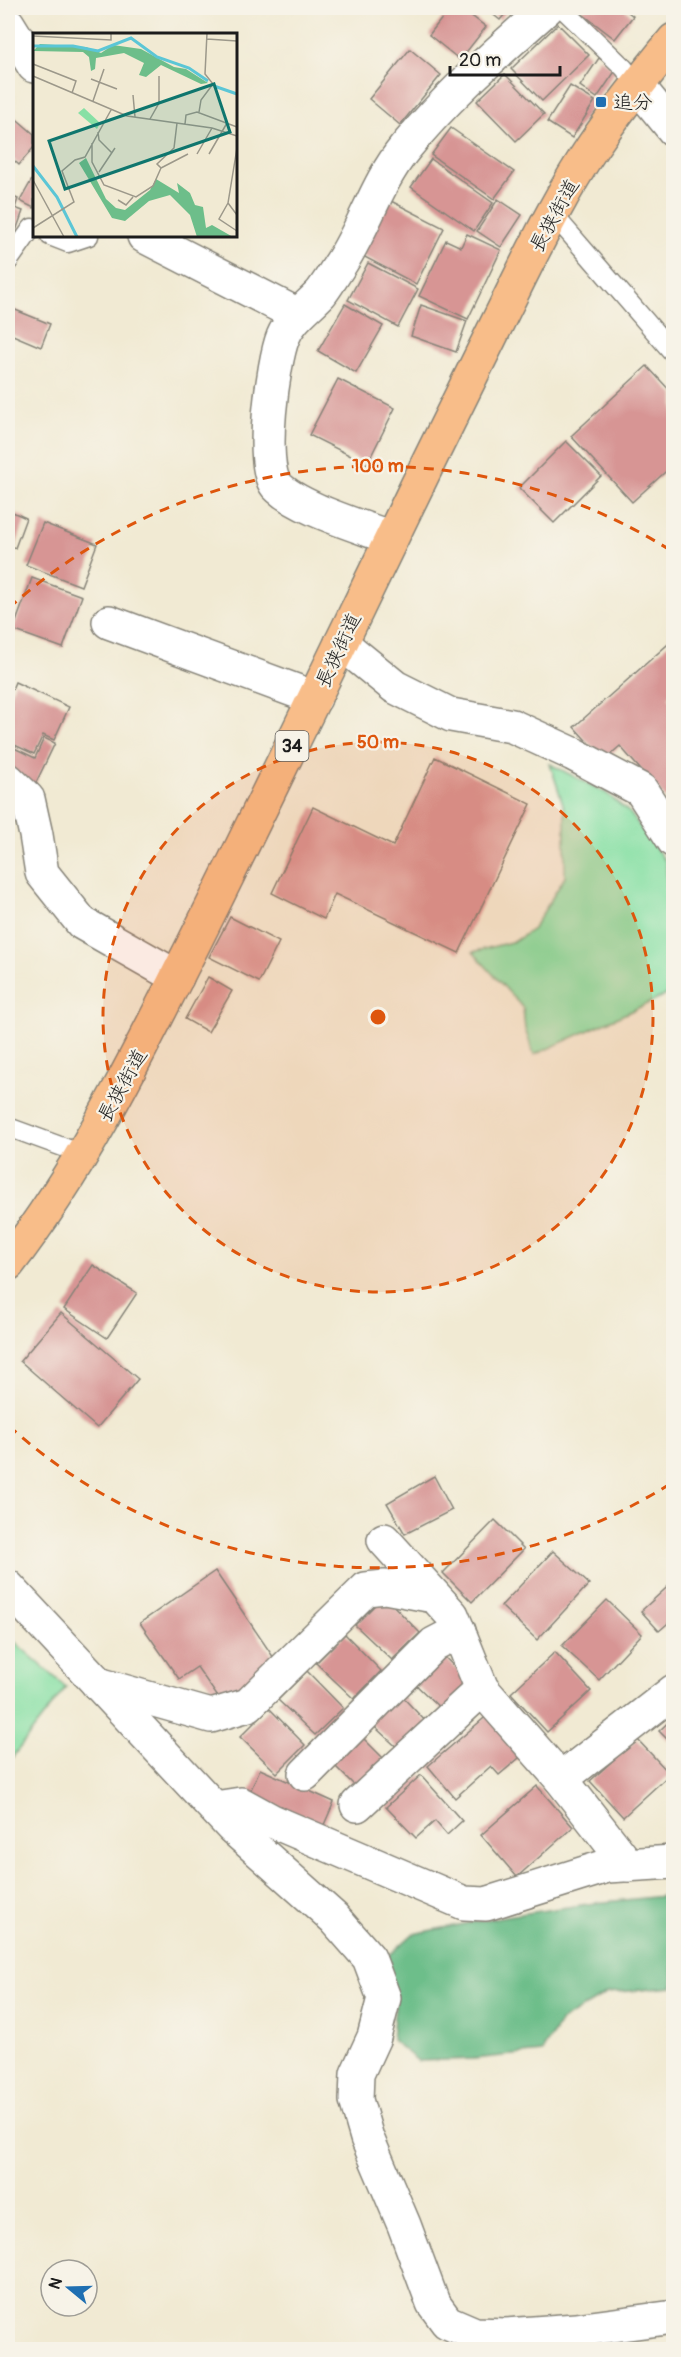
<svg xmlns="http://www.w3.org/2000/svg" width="681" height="2357" viewBox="0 0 681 2357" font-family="Pangolin,'Klee One',sans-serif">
  <rect width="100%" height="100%" fill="#f7f3e8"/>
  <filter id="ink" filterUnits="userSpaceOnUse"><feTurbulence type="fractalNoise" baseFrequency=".0167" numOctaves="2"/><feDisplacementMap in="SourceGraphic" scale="12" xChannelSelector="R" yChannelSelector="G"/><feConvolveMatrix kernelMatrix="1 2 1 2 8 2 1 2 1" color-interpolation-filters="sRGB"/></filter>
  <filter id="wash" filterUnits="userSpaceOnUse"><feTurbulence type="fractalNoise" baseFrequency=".008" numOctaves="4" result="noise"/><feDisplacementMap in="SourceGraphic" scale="24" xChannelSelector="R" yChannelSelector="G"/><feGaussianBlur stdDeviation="1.35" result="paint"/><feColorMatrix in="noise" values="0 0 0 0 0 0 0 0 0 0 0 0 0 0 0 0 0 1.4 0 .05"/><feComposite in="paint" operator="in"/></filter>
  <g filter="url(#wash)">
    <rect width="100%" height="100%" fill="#f1ead3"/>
    <!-- green -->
    <g fill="#87e0a5" stroke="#527e60" stroke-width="1.5">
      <polygon points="550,764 606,793 630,813 666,862 668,931 673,945 673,992 534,1055 525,1029 523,1008 473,952 515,941 533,929 565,877 565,810"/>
      <polygon points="8,1636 66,1687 8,1763"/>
    </g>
    <!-- forest -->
    <polygon fill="#6dbe8a" stroke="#446d53" stroke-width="1.5" points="673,1895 673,1987 607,1993 561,2021 542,2052 473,2059 418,2061 392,2040 396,1995 384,1960 413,1934 500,1917 595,1903"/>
    <g id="blocks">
      <!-- building -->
      <g fill="#d79594">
        <polygon points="450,8 461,8 486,27 460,60 429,35"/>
        <polygon points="485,8 510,8 500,20"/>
        <polygon points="584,8 623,8 633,16 615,39 580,12"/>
        <polygon points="558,24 589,55 542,101 511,69"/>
        <polygon points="410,49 441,75 400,125 369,99"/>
        <polygon points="599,58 616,70 597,98 580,86"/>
        <polygon points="505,74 544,114 516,141 477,101"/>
        <polygon points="570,86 595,101 572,138 547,122"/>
        <polygon points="12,115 34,134 34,147 19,165 8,155 8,120"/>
        <polygon points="451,128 514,172 494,199 431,155"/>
        <polygon points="431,159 493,203 474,231 411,187"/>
        <polygon points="34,176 34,208 20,201"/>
        <polygon points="8,195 18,199 15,208 23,211 11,245 8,244"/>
        <polygon points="387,199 444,228 416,284 359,254"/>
        <polygon points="498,199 522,215 501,247 477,231"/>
        <polygon points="467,234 501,250 468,319 419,296 446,240 461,247"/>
        <polygon points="368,263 418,289 398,327 348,300"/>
        <polygon points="345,304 383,326 356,373 318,351"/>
        <polygon points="421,305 467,321 456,352 411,336"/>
        <polygon points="8,307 50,324 41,347 8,333"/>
        <polygon points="647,366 674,395 674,464 632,502 571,436"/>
        <polygon points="338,379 395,408 367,464 309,435"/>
        <polygon points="566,441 601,476 554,523 519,488"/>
        <polygon points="8,510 26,518 15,548 8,545"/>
        <polygon points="43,523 97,544 81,586 26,565"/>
        <polygon points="674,540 674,553 667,546"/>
        <polygon points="32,578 82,596 63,648 13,630"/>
        <polygon points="674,639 674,692 668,697 674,703 674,808 620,746 604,760 574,727"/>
        <polygon points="15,682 69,707 54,740 43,735 34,754 8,742 8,699"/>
        <polygon points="44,738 55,743 32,791 8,779 8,745 35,758"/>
        <polygon points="435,757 531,804 459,953 335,894 324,919 272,893 313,807 393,846"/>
        <polygon points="230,917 279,942 259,982 209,957"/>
        <polygon points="208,977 232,991 208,1032 185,1019"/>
        <polygon points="93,1265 137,1293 107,1338 64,1309"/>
        <polygon points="61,1313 138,1379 97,1428 20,1361"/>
        <polygon points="434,1476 452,1510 405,1534 387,1503"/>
        <polygon points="495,1520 524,1549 472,1602 443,1573"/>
        <polygon points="553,1551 589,1584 537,1640 501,1606"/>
        <polygon points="215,1571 278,1664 222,1703 197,1667 179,1679 140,1623"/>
        <polygon points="674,1581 674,1618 659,1631 641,1611"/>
        <polygon points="384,1596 420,1633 392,1660 355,1625"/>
        <polygon points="607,1600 642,1634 599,1680 562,1646"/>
        <polygon points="345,1634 381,1671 354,1699 316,1663"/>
        <polygon points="437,1649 473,1686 445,1713 408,1677"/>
        <polygon points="555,1652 591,1691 547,1732 511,1693"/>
        <polygon points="307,1671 343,1708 315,1735 278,1700"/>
        <polygon points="394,1688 429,1725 402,1752 364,1717"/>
        <polygon points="269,1708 305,1745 277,1773 240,1737"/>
        <polygon points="490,1713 525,1753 499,1775 491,1766 455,1798 428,1766"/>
        <polygon points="674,1717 674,1746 659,1731"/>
        <polygon points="358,1733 388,1763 360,1791 331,1762"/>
        <polygon points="637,1739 670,1774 623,1817 590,1781"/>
        <polygon points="260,1769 334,1802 323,1827 249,1794"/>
        <polygon points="421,1775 462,1821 447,1835 435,1821 416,1838 386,1807"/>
        <polygon points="537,1786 573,1827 517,1877 481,1835"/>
      </g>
    </g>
  </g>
  <g filter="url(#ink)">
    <use href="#blocks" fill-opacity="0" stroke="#868378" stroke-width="1.5"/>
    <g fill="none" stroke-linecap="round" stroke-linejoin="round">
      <defs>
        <g id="lane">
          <polyline points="562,8 624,68 637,85"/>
          <polyline points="552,213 674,354"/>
          <polyline points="50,236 68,243 89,236"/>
          <polyline points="8,262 32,228 34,229"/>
          <polyline points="8,1127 82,1154"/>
        </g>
        <g id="street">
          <polyline points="8,24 34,66"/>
          <polyline points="637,85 674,130"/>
          <polyline points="144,236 298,315"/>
          <path d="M 391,538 C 360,526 297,508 276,485 C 259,465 273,362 283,337 C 290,319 308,307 321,293 C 328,284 335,272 341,263 C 365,226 377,182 405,148 C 447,96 498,52 547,8"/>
          <polyline points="109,622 315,698"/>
          <polyline points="341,643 395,687 451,715 512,726 573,754 641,790 674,841"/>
          <polyline points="8,780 28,799 36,835 42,873 82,923 177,977"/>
          <polyline points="384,1540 452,1615 482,1689 561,1779 628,1865"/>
          <polyline points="8,1587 232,1827 334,1918 369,1958 384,1998 374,2037 357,2074 356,2100 367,2138 404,2225 433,2303 447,2322 475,2334 506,2335 576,2330 674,2317"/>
          <polyline points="98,1684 211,1716 248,1705 366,1589 385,1587 434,1596"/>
          <polyline points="305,1774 434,1644 459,1631"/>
          <polyline points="561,1779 674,1691"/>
          <polyline points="357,1805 482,1689"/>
          <polyline points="215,1808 241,1804 272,1821 464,1903 486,1904 607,1866 674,1862"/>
        </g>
        <path id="primary" d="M 8,1264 C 83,1167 136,1058 191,949 C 274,784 353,617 434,451 C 462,394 490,337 518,281 C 541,235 564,189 593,146 C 618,109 646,74 674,40"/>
      </defs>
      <!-- lane casing -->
      <use href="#lane" stroke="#868378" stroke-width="21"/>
      <!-- street casing -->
      <use href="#street" stroke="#868378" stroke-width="36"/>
      <!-- primary casing -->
      <use href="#primary" stroke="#868378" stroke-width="36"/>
      <!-- lane -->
      <use href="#lane" stroke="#fff" stroke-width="18"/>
      <!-- street -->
      <use href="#street" stroke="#fff" stroke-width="33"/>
      <!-- primary -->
      <use href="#primary" stroke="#f8bd89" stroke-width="33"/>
    </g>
  </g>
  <!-- distance rings -->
  <circle cx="378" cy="1017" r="275" fill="#de560d" fill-opacity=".12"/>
  <g fill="none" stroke="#de560d" stroke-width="3" stroke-dasharray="10 8">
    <circle cx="378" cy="1017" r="275"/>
    <path d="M670 1484A551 551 0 0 1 9 1426M9 608A551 551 0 0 1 670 550"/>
  </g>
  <!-- markers -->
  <rect fill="#1f6fb2" stroke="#f7f3e8" stroke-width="2" x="595" y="96" width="12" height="12" rx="3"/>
  <g text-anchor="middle" stroke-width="4.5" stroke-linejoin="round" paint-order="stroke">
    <!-- shield labels -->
    <rect fill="#f7f3e8" stroke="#5e5c59" stroke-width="1.5" x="275.5" y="731" width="33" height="30" rx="4.5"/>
    <g font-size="18" font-weight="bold" fill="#1c1c1c">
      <text x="292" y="752">34</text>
    </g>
    <!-- poi labels -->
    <g font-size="20" fill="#1c1c1c" stroke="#f7f3e8" text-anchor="start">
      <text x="613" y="109">追分</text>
    </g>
    <!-- street labels -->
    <g font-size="20" fill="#1c1c1c" stroke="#f7f3e8">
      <text transform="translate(554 215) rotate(-61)" y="7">長狭街道</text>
      <text transform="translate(338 650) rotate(-65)" y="7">長狭街道</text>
      <text transform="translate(122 1085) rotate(-61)" y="7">長狭街道</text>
    </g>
  </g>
  <!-- overview -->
  <g transform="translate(33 33)">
    <rect width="204" height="204" fill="#f1ead3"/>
    <path d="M 51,75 L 67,90 L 64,96 L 45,80 Z" fill="#87e0a5"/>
    <path d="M 7,11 L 53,14 L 68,20 L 80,12 L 108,16 L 141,34 L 153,36 L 175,50 L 168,51 L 128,32 L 113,44 L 106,42 L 111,30 L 91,20 L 63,25 L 62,36 L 58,38 L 56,24 L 50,19 L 0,18 ZM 53,125 L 73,166 L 83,175 L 92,177 L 117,157 L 123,146 L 146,160 L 144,150 L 157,160 L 162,172 L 170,174 L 173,195 L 179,192 L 200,204 L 164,204 L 157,182 L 137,162 L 116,168 L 92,188 L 79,185 L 46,130 Z" fill="#6dbe8a"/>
    <path fill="none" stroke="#5bc6d6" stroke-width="3" d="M 0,13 L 40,13 L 65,18 L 98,5 L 124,24 L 156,35 L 175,48M 181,53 L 204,61M 0,133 L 24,164 L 44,204"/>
    <path fill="none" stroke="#9c988a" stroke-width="1.5" d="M 0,3 L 78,7 L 78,0M 174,6 L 204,8M 0,31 L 43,48 L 39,60M 0,43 L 94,83 L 179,95 L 204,103M 58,46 L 84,56M 100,62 L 102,84M 60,68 L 71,36M 166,79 L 168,67 L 180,51 L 172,41 L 174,0M 117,86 L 126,70 L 126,43M 152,91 L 153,82 L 164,79 L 204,94M 65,99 L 66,107 L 79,120M 59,110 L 59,129 L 71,152 L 103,164 L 120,153 L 128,135 L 124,131 L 141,115 L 144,90M 204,115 L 195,170 L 204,182M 164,121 L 179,95M 176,121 L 194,90M 128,135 L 155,121M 66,139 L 82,115M 0,147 L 31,204M 85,167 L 93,172 L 100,164M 195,170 L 186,186 L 204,198M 0,195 L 41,169 L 29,138 L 42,127 L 52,124 L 78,77"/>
    <path fill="#0f766e" fill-opacity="0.15" stroke="#0f766e" stroke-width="3" d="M 181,51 L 197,99 L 32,156 L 16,108 Z"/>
    <rect width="204" height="204" fill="none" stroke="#1c1c1c" stroke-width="3"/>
  </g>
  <circle cx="378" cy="1017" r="9" fill="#de560d" stroke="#f7f3e8" stroke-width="3"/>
  <g font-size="18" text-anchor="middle" font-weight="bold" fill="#de560d" stroke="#f7f3e8" stroke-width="4.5" stroke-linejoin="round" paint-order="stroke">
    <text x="378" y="472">100 m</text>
    <text x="378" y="748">50 m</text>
  </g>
  <!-- margin -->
  <rect width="681" height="2357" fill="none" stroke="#f7f3e8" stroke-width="30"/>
  <!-- north arrow -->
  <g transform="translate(69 2288) rotate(289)"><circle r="28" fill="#f7f3e8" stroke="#9f9d96" stroke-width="1.5"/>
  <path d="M0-4.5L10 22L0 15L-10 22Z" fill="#1f6fb2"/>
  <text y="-9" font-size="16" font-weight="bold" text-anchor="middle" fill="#1c1c1c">N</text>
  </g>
  <!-- scale -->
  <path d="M450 66v9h110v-9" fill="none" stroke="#1c1c1c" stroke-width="3"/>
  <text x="459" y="66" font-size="18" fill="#1c1c1c" stroke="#f7f3e8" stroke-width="4.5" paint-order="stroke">20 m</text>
</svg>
